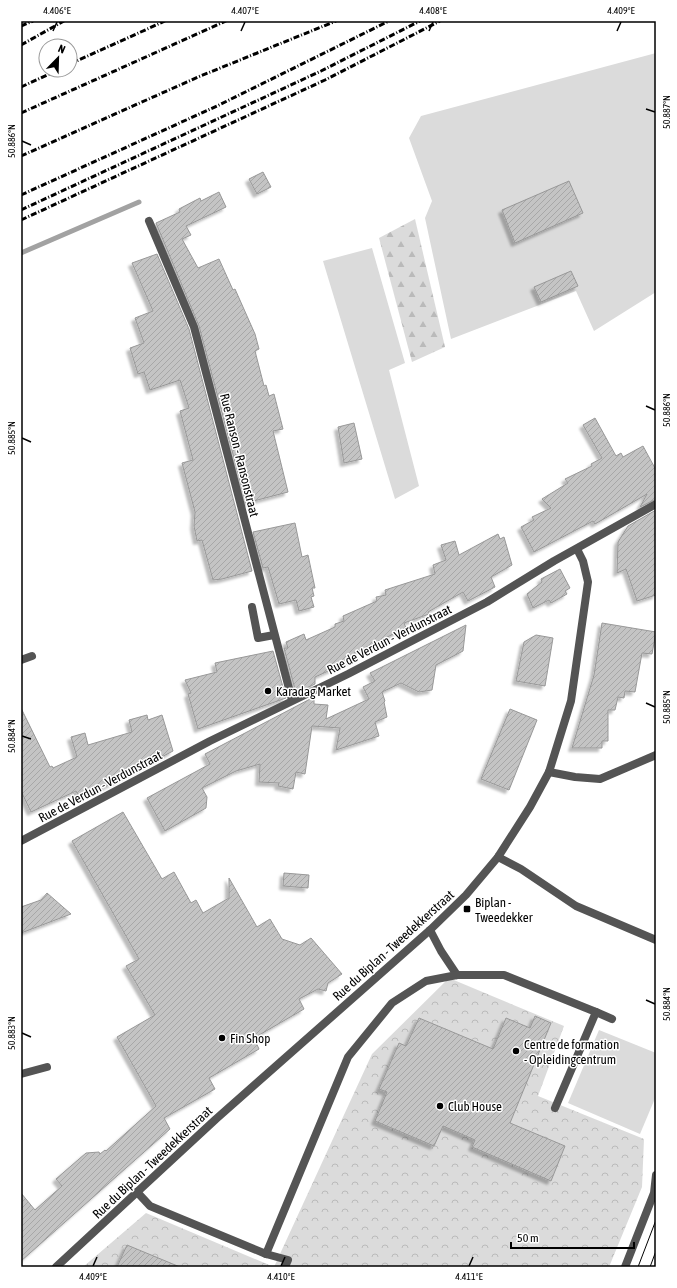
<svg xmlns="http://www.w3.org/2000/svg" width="677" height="1288" viewBox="0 0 677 1288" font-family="'Asap Condensed',sans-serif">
  <defs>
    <pattern id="forest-firs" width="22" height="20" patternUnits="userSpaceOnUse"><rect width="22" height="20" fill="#dbdbdb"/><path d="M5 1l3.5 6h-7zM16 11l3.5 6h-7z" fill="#bababa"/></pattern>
    <pattern id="park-crowns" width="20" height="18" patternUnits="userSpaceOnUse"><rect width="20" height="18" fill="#dbdbdb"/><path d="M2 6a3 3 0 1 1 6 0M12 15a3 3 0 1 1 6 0" fill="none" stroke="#bababa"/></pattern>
    <pattern id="building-hatch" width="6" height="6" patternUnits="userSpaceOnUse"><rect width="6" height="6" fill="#c4c4c4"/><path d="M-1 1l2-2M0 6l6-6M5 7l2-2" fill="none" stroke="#a7a7a7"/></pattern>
    <filter id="shadow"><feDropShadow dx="-3.5" dy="3.5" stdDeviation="1" flood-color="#0004"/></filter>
  </defs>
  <rect width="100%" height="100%" fill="#fff"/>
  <!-- grass -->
  <g fill="#dbdbdb">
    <polygon points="656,53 656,292 594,331 576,291 451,339 425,218 432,201 409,138 421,116"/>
    <polygon points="372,248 405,363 389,370 419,486 395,499 323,261"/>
    <polygon points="599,1030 656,1053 656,1096 640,1134 568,1103"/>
  </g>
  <!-- forest -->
  <polygon fill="url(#forest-firs)" points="415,219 445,347 412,362 379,238"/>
  <!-- park -->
  <polygon fill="url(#park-crowns)" points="449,978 564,1026 538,1096 644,1139 642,1187 609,1267 83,1267 146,1213 274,1267 372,1054"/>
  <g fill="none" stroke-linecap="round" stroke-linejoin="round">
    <!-- stream -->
    <polyline stroke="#a2a2a2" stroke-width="5" points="21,253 139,202"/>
  </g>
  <!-- building -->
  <g fill="url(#building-hatch)" stroke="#989898" filter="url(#shadow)">
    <polygon points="263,172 271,187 257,194 249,179"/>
    <polygon points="569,181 583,213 515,243 502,210"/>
    <polygon points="219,192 226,207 186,226 191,235 182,239 198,268 219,259 233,290 235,289 255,334 259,349 255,351 264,386 266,385 269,396 274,394 283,429 273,431 288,492 246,503 199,326 156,223 180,212 179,209 200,198 201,201"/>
    <polygon points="157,254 189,329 252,571 222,579 213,580 202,540 197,541 194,526 195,512 182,463 193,460 180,411 189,408 180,380 150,390 144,372 138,374 130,348 144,343 135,318 153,311 132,263"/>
    <polygon points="571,271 578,286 541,302 534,287"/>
    <polygon points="595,418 616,456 621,453 623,457 643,446 656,470 656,499 640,507 647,494 595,524 593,521 534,552 521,527 534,520 532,517 551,508 542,499 568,483 565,479 592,466 591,464 602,458 583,425"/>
    <polygon points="354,423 362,459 344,463 338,427"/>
    <polygon points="656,510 656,595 637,601 626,569 617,573 618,542 628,526"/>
    <polygon points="295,523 302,557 308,555 315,588 312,588 314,596 311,597 314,607 299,611 296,600 279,604 268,567 263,568 253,532"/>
    <polygon points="498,534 500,539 504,537 512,565 491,577 495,587 468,601 463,592 428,612 429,614 404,623 406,628 354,653 355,659 315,677 315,684 296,693 284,648 288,648 286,642 304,634 306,640 335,627 335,624 344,621 343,616 377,601 376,597 386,595 385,590 435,574 433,565 446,560 441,545 455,541 459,555"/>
    <polygon points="560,569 570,588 565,591 567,594 551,603 549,600 533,608 527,594 542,582 541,579"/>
    <polygon points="602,623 656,632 652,654 642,653 635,692 625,691 624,698 618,697 615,710 608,710 608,741 602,741 602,748 572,748 594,675"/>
    <polygon points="466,625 463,651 436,665 432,690 419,692 401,683 382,692 385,701 384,702 387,717 375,722 379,736 336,750 340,728 312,726 305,774 296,772 293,789 278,786 279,783 259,782 260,764 236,771 202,788 207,797 206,808 165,831 147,798 210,764 205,754 314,697 314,704 328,705 326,719 369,699 363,687 375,681 370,673"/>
    <polygon points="536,635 553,638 545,686 516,681 524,642"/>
    <polygon points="273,651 286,698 198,729 188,694 191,693 185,680 217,672 215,663"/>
    <polygon points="21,708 50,767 52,766 53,768 77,757 71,737 85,733 88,745 132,732 129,720 147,715 148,720 162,715 173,751 101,789 99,786 79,797 76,791 31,812 21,791"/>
    <polygon points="510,709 537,720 509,790 481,779"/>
    <polygon points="123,812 162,879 174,872 191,903 196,900 203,913 229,898 229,878 257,927 270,919 282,939 300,945 311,938 342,974 328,983 326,991 318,989 299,999 304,1009 254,1038 259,1049 209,1078 215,1089 164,1118 170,1129 21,1261 21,1193 35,1210 62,1186 56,1179 86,1153 99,1152 100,1154 105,1150 106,1151 156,1106 117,1037 155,1015 126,966 139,959 72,841"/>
    <polygon points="284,873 309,875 308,888 283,886"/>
    <polygon points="47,893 71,914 21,933 21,907 41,900"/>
    <polygon points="535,1016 551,1023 510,1123 565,1146 551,1181 472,1147 475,1140 443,1126 434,1146 375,1121 387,1092 379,1089 399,1043 406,1046 419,1018 493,1049 506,1018 530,1028"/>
    <polygon points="127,1245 180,1267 117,1267"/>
  </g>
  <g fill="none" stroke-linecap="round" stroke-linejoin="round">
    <!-- lane -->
    <g stroke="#545454" stroke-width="8">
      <polyline points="252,607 258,638 274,635"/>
      <polyline points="21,660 32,656"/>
      <polyline points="498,857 521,869 576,906 656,940"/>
      <polyline points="430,930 441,951 457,975"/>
      <polyline points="596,1012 612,1019"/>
      <polyline points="21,1074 47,1067"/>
      <polyline points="137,1192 150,1206 266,1254 288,1260 285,1267"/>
      <polyline points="266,1254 348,1057 392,1003 426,981 457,975 504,975 596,1012 555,1108"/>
      <polyline points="625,1267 654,1193 656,1175"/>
    </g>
    <!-- street -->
    <g stroke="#545454" stroke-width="8">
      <polyline points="149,221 194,327 292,700"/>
      <polyline points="549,772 575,777 600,779 656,755"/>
      <polyline points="21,841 210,741 348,674 487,602 554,561 656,504"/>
      <polyline points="56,1267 216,1119 430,930 466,895 498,857 530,807 549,772 571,701 588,582 583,561 577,549"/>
    </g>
    <!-- tram -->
    <g stroke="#000" stroke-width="1">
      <polyline points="638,1267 656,1220"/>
      <polyline points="650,1267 656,1251"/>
    </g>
    <!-- rail -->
    <g stroke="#000" stroke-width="3" stroke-dasharray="6 2 1 2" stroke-linecap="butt">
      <polyline points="21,26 33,21"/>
      <polyline points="21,45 64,21"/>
      <polyline points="70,64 165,21"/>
      <polyline points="21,87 58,70"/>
      <polyline points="21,113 226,21"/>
      <polyline points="21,156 198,77 336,21"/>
      <polyline points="21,195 217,106 389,21"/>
      <polyline points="21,210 321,71 420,21"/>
      <polyline points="21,220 325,80 440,21"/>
    </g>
  </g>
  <!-- ticks -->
  <path fill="none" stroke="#000" stroke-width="1.5" d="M 53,31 L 57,22M 241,31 L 245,22M 429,31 L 433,22M 617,31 L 621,22M 646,109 L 655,112M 22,141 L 31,145M 646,406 L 655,410M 22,438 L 31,442M 646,703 L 655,707M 22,736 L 31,739M 646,1000 L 655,1004M 22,1033 L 31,1037M 93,1266 L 97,1257M 281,1266 L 285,1257M 469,1266 L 473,1257"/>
  <!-- markers -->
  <g fill="#000" stroke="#fff" stroke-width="1.5">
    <circle cx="268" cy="691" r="4"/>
    <rect x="463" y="905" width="8" height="8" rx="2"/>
    <circle cx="222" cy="1038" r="4"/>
    <circle cx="516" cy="1051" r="4"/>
    <circle cx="440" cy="1106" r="4"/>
  </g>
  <g text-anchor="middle" stroke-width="3" stroke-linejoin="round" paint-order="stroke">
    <!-- street labels -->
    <g font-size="13" fill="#000" stroke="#fff">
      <text transform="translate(240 455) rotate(76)" y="5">Rue Ranson - Ransonstraat</text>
      <text transform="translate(389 639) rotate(-27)" y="5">Rue de Verdun - Verdunstraat</text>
      <text transform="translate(100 786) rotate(-28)" y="5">Rue de Verdun - Verdunstraat</text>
      <text transform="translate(393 945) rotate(-42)" y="5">Rue du Biplan - Tweedekkerstraat</text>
      <text transform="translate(152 1162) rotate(-43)" y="5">Rue du Biplan - Tweedekkerstraat</text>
    </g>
    <!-- poi labels -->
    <g font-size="13" fill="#000" stroke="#fff" text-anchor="start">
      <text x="276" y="696">Karadag Market</text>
      <text x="475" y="907">Biplan -<tspan x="475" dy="15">Tweedekker</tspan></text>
      <text x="230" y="1043">Fin Shop</text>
      <text x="524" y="1049">Centre de formation<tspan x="524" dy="15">- Opleidingcentrum</tspan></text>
      <text x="448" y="1111">Club House</text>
    </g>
  </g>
  <!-- border -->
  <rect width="677" height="1288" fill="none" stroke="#ffffff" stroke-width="44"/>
  <!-- north arrow -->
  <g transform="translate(58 58) rotate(23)"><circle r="19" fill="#ffffff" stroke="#999999"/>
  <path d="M0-3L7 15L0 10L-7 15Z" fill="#000000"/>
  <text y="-6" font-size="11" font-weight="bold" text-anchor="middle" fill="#000000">N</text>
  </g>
  <!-- scale -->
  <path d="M511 1242v6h123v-6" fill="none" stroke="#000000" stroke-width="2"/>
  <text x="517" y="1242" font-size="12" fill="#000000" stroke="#ffffff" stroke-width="3" paint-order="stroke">50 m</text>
  <rect x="22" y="22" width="633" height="1244" fill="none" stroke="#000" stroke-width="1.5"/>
  <g font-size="10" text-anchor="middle" fill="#000">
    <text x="57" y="14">4.406°E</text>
    <text x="245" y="14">4.407°E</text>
    <text x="433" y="14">4.408°E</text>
    <text x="621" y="14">4.409°E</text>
    <text transform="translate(666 112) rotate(-90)" y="4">50.887°N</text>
    <text transform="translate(11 141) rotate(-90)" y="4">50.886°N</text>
    <text transform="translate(666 410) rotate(-90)" y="4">50.886°N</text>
    <text transform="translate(11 438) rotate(-90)" y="4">50.885°N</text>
    <text transform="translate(666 707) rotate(-90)" y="4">50.885°N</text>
    <text transform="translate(11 736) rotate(-90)" y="4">50.884°N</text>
    <text transform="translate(666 1004) rotate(-90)" y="4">50.884°N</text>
    <text transform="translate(11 1033) rotate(-90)" y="4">50.883°N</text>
    <text x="93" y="1280">4.409°E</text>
    <text x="281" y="1280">4.410°E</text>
    <text x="469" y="1280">4.411°E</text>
  </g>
</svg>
